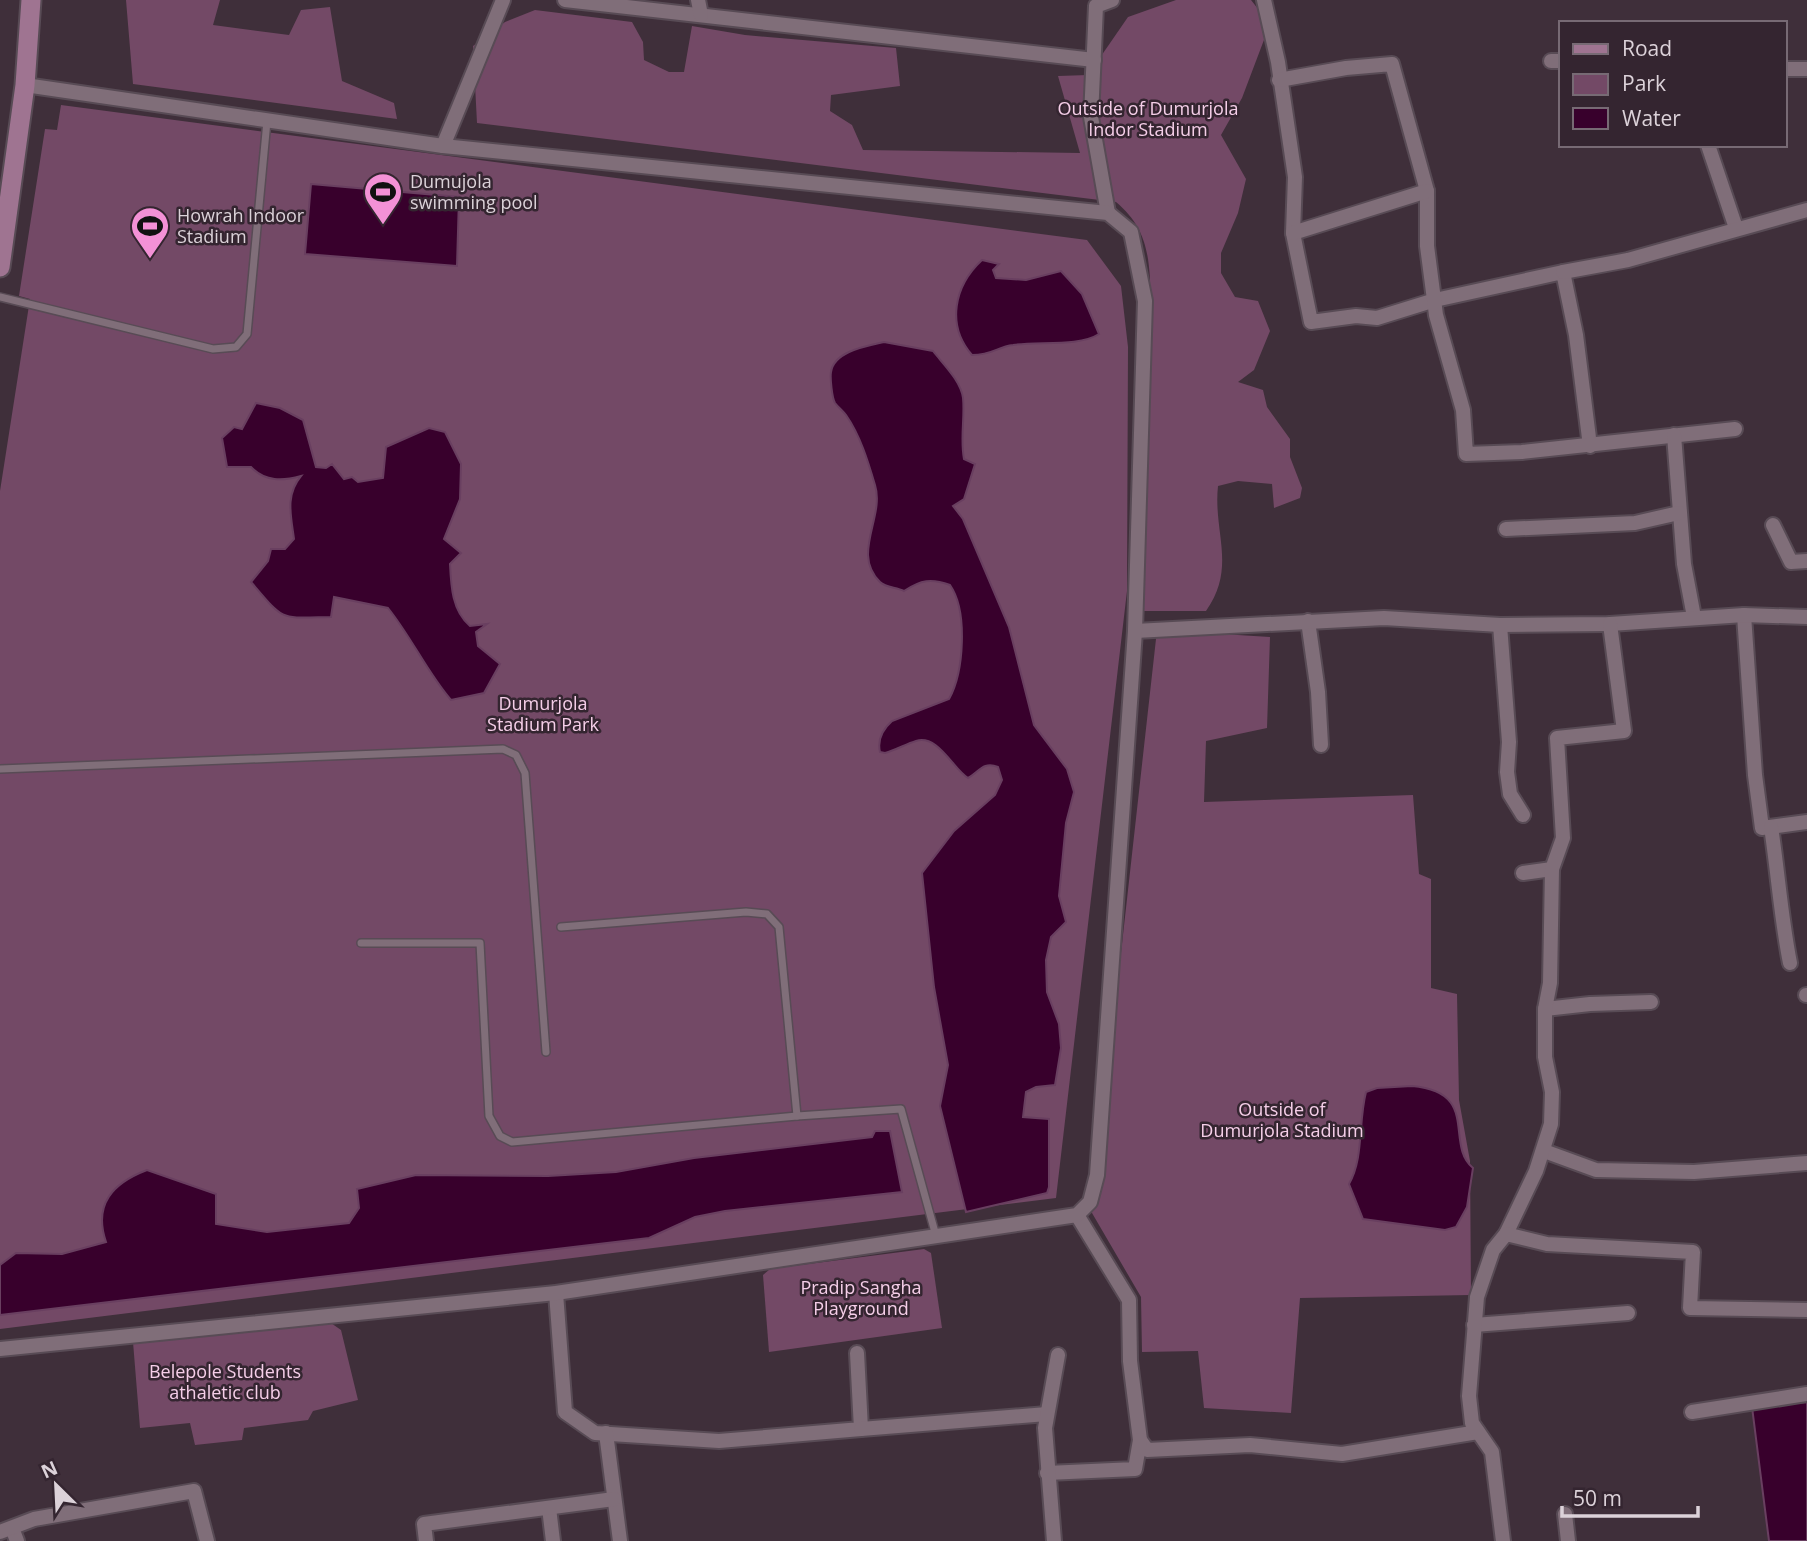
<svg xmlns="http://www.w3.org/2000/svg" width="1807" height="1541" viewBox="0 0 1807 1541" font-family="'Open Sans',sans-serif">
  <rect width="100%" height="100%" fill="#3f2f3a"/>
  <!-- green -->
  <g fill="#734966">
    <polygon points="126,0 220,0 213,25 289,35 301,10 330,7 342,81 394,103 397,119 133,84"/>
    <path d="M 1176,0 L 1251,0 L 1270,24 L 1242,98 L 1221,135 L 1246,179 L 1238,213 L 1221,253 L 1221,273 L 1235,297 L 1258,301 L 1270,331 L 1254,370 L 1238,382 L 1263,390 L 1267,407 L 1290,439 L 1290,457 L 1302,488 L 1300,498 L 1274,508 L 1272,484 L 1238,481 L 1218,486 C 1213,533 1237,567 1206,611 L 1142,611 L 1150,279 C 1148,246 1142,224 1116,202 L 477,123 L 473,46 L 505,22 L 535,10 L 632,22 L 643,42 L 644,60 L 669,72 L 684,72 L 692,26 L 745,35 L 896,48 L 900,86 L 831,95 L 830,111 L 852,125 L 863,150 L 1080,153 L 1058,76 L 1088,75 L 1128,17 Z"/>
    <polygon points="61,105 1087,240 1121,286 1128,347 1127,591 1056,1198 0,1329 0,491 30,299 19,296 45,129 57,130"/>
    <polygon points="1157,630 1270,637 1267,728 1206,741 1204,802 1413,795 1419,874 1431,879 1431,988 1457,994 1459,1100 1470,1161 1471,1295 1300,1298 1291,1413 1204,1408 1198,1351 1142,1352 1141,1297 1092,1213"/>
    <polygon points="924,1249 931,1253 942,1328 769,1352 763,1275 770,1269"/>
    <polygon points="328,1321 341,1330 358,1400 313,1411 308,1420 244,1428 242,1440 195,1445 190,1423 140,1428 133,1342"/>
  </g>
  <!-- water -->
  <g fill="#38002c" stroke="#693f60" stroke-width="2">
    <polygon points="311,184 459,197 457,266 305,254"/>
    <path d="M 982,260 L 999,264 L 993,270 L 996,278 L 1026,280 L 1061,271 L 1082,294 L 1099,334 C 1079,347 1038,341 1013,345 C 997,347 993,355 972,355 C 946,325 954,286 982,260 Z"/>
    <path d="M 884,342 L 933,351 C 943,364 961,381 963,398 C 965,418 960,439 964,459 L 975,464 L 964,499 L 953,506 L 963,519 L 1009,627 L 1034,725 L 1067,769 L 1074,792 L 1066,823 L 1059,896 L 1066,922 L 1051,937 L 1046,960 L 1047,992 L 1059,1024 L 1061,1048 L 1055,1085 L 1036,1087 L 1026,1092 L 1023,1117 L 1049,1119 L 1049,1187 L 1047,1193 L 966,1212 L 940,1106 L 948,1065 L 934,987 L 922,873 L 954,831 L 995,795 L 1002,780 L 998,767 C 983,761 979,772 968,778 C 953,769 938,734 916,741 C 906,744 896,750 885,753 L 880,752 C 877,739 883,729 892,721 L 949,699 C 964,672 968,611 950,585 C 931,578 921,580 904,591 C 896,587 886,588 880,582 C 851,554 885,517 875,485 C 868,461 860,435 846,415 C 843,411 838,407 835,403 C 832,398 830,378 831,372 C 834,351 867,346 884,342 Z"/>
    <path d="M 256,403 L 280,408 L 303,420 L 316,467 L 326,468 L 332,464 L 344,479 L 352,477 L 358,482 L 383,478 L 386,447 L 429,428 L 445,432 L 461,464 L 460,499 L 444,539 L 461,553 L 450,564 C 451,586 452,611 470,626 L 487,624 L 476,632 L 478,646 L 500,664 L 484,693 L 451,700 C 427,672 412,638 388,608 L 334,597 L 331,617 C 279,618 285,622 251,582 L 268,561 L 271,549 L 285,549 L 294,539 C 291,516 285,495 301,476 C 283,481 265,482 251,467 L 227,467 L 222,438 L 234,427 L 242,429 Z"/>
    <path d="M 1412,1086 C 1481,1092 1444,1144 1473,1168 L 1467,1207 L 1456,1227 L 1445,1230 L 1363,1219 L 1349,1184 C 1364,1158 1358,1123 1366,1092 L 1377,1088 Z"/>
    <path d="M 875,1131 L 890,1131 L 902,1192 L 725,1211 L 695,1217 L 649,1238 L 0,1315 L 0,1265 L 16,1253 L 62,1254 L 106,1242 C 93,1204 113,1183 147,1170 L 216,1194 L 216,1224 L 267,1232 L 349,1223 L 359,1208 L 357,1189 L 416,1175 L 548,1176 L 616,1172 L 694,1158 L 872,1137 Z"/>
    <polygon points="1807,1402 1807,1541 1769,1541 1752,1407"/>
  </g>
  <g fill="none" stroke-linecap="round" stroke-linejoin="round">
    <defs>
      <g id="service">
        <polyline points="0,297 213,349 236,347 247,334 267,121"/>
        <polyline points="0,769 503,749 516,755 525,773 546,1052"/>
        <polyline points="561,927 746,912 767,914 779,927 797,1116 901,1109 936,1236"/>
        <polyline points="361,943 480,943 489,1116 500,1136 512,1142 797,1116"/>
      </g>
      <g id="minor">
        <polyline points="565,0 1094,60"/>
        <polyline points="698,0 701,15"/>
        <polyline points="1264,0 1278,62 1295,177 1293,233 1311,322 1356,316 1377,318 1435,300 1563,272 1576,335 1590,446"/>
        <polyline points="1551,61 1560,61"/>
        <polyline points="1784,69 1807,69"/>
        <polyline points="1279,80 1346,68 1392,64 1427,191 1427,246 1436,315 1463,410 1466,454 1522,452 1735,429"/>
        <polyline points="1708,145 1736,228"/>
        <polyline points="443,146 503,0"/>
        <polyline points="1108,213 1091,117 1096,6 1112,0"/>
        <polyline points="1293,233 1427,191"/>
        <polyline points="1563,272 1628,260 1807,210"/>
        <polyline points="1674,435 1684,564 1694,617"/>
        <polyline points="1773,525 1791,562 1807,561"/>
        <polyline points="1506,529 1635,523 1679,513"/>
        <polyline points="1744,615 1755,775 1762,828 1807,822"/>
        <polyline points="1308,621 1318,692 1321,745"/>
        <polyline points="1500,625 1509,742 1507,772 1510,794 1523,815"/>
        <polyline points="1135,631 1384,618 1500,625 1610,624 1744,615 1807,617"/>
        <path d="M 1771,827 C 1778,873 1781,918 1790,963"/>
        <polyline points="1523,873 1552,869"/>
        <polyline points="1806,995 1807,995"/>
        <polyline points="1545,1009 1590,1004 1651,1002"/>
        <polyline points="1544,1151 1596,1170 1694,1172 1807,1163"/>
        <polyline points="1077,1215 1129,1300 1130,1361 1140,1440 1147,1450 1250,1445 1342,1454 1478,1432"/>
        <polyline points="1506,1234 1536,1171 1551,1124 1552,1092 1545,1057 1545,1009 1550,983 1552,869 1563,838 1557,738 1624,731 1610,624"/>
        <polyline points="556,1293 565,1412 595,1433 719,1441 861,1429 857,1353"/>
        <polyline points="1474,1325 1628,1313"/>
        <polyline points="0,1349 556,1293 1077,1215 1090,1202 1097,1175 1135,631 1145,301 1131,232 1108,213 443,146 25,85"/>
        <polyline points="1692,1412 1807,1394"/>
        <polyline points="861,1429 1047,1414"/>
        <polyline points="606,1433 620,1541"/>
        <polyline points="1047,1473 1135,1469 1140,1440"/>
        <polyline points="549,1508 553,1541"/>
        <polyline points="1565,1514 1568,1541"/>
        <polyline points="12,1528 17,1541"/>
        <polyline points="0,1532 34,1519 194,1491 207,1541"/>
        <polyline points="426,1541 424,1524 614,1499"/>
        <polyline points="1054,1541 1045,1428 1058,1355"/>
        <polyline points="1503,1541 1492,1452 1472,1423 1469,1396 1477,1297 1493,1250 1506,1234 1547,1244 1693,1252 1690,1308 1807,1310"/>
      </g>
      <polyline id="primary" points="0,267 25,85 31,0"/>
    </defs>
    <!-- service casing -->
    <use href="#service" stroke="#584b55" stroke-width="10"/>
    <!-- minor casing -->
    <use href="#minor" stroke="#584b55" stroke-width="18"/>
    <!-- primary casing -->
    <use href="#primary" stroke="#584b55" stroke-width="23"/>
    <!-- service -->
    <use href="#service" stroke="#806e79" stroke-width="7"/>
    <!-- minor -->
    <use href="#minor" stroke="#806e79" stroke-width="14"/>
    <!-- primary -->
    <use href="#primary" stroke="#9f7491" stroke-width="19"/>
  </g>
  <!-- icons -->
  <defs>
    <symbol id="stadium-pin" viewBox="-11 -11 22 30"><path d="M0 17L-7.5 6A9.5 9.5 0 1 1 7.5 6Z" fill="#f391d6" stroke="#342530"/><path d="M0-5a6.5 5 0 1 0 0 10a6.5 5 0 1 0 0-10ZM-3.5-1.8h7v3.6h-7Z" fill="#111"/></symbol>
  </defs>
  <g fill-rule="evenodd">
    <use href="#stadium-pin" x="361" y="170" width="44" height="60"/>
    <use href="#stadium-pin" x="128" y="204" width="44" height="60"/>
  </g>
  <g text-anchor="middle" stroke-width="5" stroke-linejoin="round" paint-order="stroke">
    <!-- park labels -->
    <g font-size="18" fill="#f5cee8" stroke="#342530">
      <text x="1148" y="115">Outside of Dumurjola<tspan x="1148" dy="21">Indor Stadium</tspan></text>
      <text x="543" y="710">Dumurjola<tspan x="543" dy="21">Stadium Park</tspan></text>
      <text x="1282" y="1116">Outside of<tspan x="1282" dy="21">Dumurjola Stadium</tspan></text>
      <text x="861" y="1294">Pradip Sangha<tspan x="861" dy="21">Playground</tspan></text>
      <text x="225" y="1378">Belepole Students<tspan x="225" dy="21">athaletic club</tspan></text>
    </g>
    <!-- poi labels -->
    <g font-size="18" fill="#dcd2d9" stroke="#342530" text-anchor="start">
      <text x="410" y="188">Dumujola<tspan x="410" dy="21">swimming pool</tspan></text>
      <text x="177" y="222">Howrah Indoor<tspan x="177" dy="21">Stadium</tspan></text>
    </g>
  </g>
  <!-- legend -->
  <rect x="1559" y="21" width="228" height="126" fill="#342530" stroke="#776a74" stroke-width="2"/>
  <rect x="1573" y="44" width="35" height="10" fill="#9f7491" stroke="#776a74" stroke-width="2"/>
  <text x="1622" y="56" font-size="21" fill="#dcd2d9">Road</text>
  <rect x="1573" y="74" width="35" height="21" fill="#734966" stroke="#776a74" stroke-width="2"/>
  <text x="1622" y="91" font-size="21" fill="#dcd2d9">Park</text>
  <rect x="1573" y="108" width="35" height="21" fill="#38002c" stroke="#776a74" stroke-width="2"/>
  <text x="1622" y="126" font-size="21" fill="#dcd2d9">Water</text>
  <!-- north arrow -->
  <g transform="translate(56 1485) rotate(336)" stroke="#342530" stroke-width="5" paint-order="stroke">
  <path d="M0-5L12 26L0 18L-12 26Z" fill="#dcd2d9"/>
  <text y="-10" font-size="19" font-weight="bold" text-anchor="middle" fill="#dcd2d9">N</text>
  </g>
  <!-- scale -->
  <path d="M1562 1506v10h136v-10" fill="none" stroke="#dcd2d9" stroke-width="3.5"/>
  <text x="1573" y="1506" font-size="21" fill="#dcd2d9" stroke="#342530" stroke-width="5" paint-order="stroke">50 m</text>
</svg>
